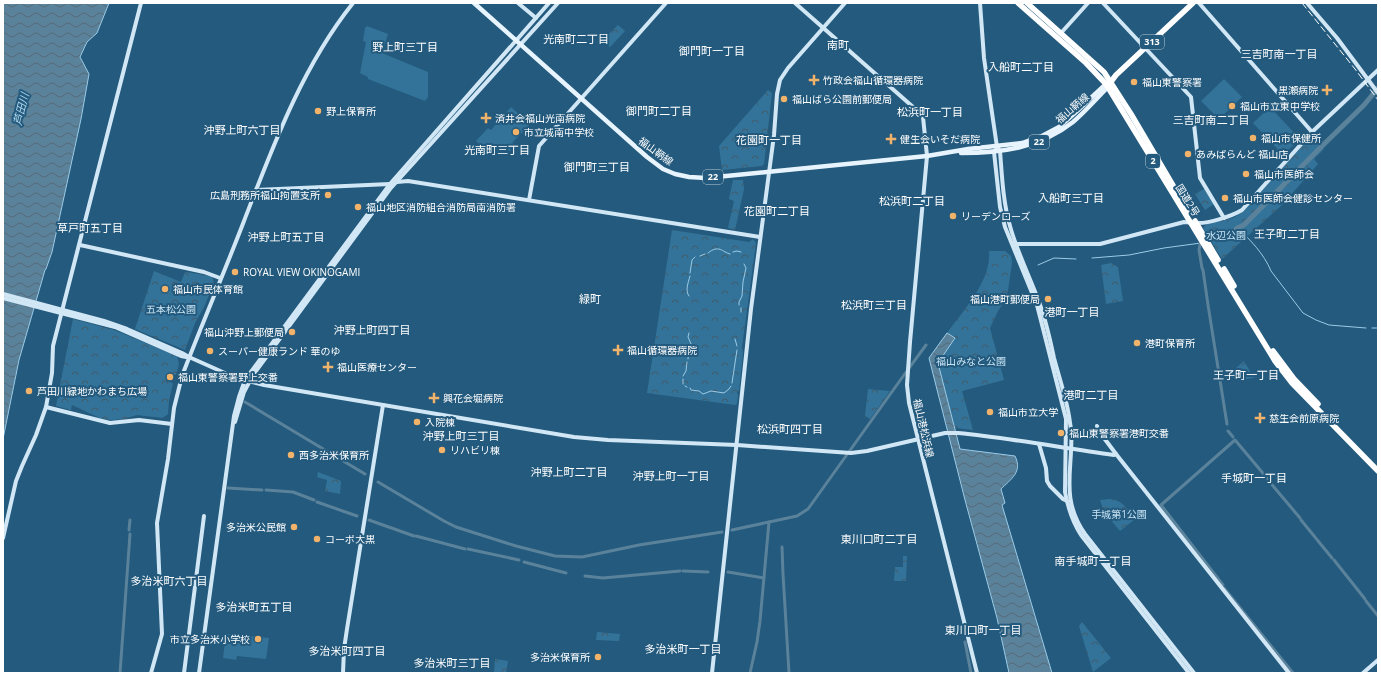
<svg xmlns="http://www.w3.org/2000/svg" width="1381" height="676" viewBox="0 0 1381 676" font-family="'Open Sans','Noto Sans JP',sans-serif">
  <defs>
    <pattern id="park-crowns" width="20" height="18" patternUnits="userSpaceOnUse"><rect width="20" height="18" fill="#337399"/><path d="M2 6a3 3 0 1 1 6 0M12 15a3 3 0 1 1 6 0" fill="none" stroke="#425c6b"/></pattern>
    <pattern id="water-waves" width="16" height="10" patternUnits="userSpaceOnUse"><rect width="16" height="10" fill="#5b829b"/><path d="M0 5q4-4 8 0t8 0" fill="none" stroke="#546a77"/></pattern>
  </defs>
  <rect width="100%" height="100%" fill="#235a7d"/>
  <!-- green -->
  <g fill="#337399">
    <polygon points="367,26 388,34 382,53 428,72 428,97 425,101 368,79 368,77 360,73 366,42 363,41 365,28"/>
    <polygon points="1224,79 1242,97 1219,119 1201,101"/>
    <polygon points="511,107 530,124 513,142 510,151 502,149 501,152 486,150 476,141 488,128 491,130"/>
    <polygon points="1270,107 1300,139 1283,155 1253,123"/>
    <polygon points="226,634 269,638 266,659 237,656 236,660 223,658"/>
  </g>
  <!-- park -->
  <g fill="url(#park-crowns)">
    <polygon points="618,25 625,31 610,47 603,40"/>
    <polygon points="768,90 772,93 764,164 762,166 722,170 719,146"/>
    <polygon points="1311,136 1313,137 1324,149 1314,159 1318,164 1282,205 1222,259 1203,228 1207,224 1233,218 1244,211"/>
    <polygon points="733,180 743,180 744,189 735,230 728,228 734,201 729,199"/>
    <polygon points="1204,189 1214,204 1205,210 1195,194"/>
    <polygon points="672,230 749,242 753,239 756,243 742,347 743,353 739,391 737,392 738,395 737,404 735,405 647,393"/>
    <path d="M 989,251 L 1005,251 L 1011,256 L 1012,263 L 1007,297 L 998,311 L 990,328 L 1004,380 L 962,391 L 973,430 L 955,428 L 937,363 L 955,339 L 947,333 C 963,311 992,280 989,251 Z"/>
    <polygon points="1111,263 1118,267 1123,301 1106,304 1101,265"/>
    <polygon points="154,271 181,282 185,272 212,276 214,283 204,307 195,323 185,350 135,329"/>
    <polygon points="73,319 114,330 177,356 179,364 176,375 168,373 166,381 173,383 169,401 168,414 163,418 137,415 123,419 111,420 100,418 72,405 71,410 56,406"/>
    <polygon points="1244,361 1254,378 1238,380 1236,368"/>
    <polygon points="868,389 890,391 870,419 865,416"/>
    <polygon points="318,472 341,481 340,494 325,491 327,480 317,477"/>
    <path d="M 1110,499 C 1122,500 1129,510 1135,519 L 1120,531 L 1104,512 L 1100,500 Z"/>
    <polygon points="903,556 907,556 906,581 894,581 895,567 903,567"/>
    <polygon points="1082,622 1111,658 1093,672 1079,626"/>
    <polygon points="597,632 620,634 619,641 596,640"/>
    <polygon points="495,659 508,661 506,673 494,673"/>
  </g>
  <!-- water -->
  <g fill="url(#water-waves)" stroke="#9bcbe7">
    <polygon points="3,3 109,3 97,33 87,42 80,57 89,74 81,119 52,252 46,269 45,270 19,360 3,439"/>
    <path d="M 947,333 L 955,338 L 938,363 L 960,449 L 1015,456 C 1023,472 1011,479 1001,489 L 1005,503 L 1002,505 L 1052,673 L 1009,673 L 997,618 L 965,500 L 929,358 Z"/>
  </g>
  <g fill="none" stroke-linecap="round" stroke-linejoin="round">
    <!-- stream -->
    <g stroke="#9bcbe7" stroke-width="1">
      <path d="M 1209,238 L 1237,228 C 1250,239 1264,254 1271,271 L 1303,313 L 1316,320 L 1329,325 L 1366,328"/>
      <polyline points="733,252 737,251 741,252"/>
      <path d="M 708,253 C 719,244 722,252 730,254"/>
      <polyline points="700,256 705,254"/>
      <polyline points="1092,258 1129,255 1164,248 1201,243"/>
      <polyline points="1038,265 1054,258 1076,259"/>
      <polyline points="690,273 692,260 695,257"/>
      <path d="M 689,296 C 685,291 688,283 690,276"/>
      <polyline points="739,305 739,302 742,296 743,282 746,268 744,264"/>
      <polyline points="741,312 741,308"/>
      <polyline points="1372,328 1378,328"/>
      <polyline points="689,333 688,337 691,344 690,347"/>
      <polyline points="735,339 737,346"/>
      <polyline points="688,359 689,350"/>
      <polyline points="683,376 686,371 687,362"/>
      <polyline points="732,383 737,350"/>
      <polyline points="683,384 683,379"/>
      <polyline points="685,386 687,387"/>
      <polyline points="690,388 691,390 699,391 703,394 711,391 724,393 729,389 731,386"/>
    </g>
    <!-- canal -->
    <g stroke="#5b829b" stroke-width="3">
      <polyline points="1200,244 1199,250 1202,268 1203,270 1208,305 1227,424"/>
      <polyline points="245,402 365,474"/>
      <polyline points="1228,431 1233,437"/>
      <polyline points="1268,480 1300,518"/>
      <polyline points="378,482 444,521 456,527 516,546 555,556 582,557 639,545 722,532"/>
      <polyline points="228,488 262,490"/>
      <polyline points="266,490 293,492 314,500"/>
      <polyline points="317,502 357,516"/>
      <polyline points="369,520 414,536"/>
      <polyline points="1301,520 1332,558"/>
      <polyline points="129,530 130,520"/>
      <polyline points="732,530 797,516 808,509 904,375 926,345"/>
      <polyline points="416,536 465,549"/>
      <polyline points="782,547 783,574 789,673"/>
      <polyline points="468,549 519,560"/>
      <polyline points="1334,560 1365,599"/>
      <polyline points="524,562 566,573"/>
      <polyline points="683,571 708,572"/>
      <polyline points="728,572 764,578"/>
      <polyline points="585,576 603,578 680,571"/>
      <polyline points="1223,585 1161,505 1235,440 1267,478"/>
      <polyline points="1224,588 1293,673"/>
      <polyline points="1366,601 1378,616"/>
      <polyline points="965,642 971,673"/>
      <polyline points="120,673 130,534"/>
      <polyline points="750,673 757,642 760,621 769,522"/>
    </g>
    <!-- river -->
    <polyline stroke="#5b829b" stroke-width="5" points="1237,228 1244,225 1317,151 1364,105 1378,88"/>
    <!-- secondary -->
    <g stroke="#d1e7f5" stroke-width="4">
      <polyline points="518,3 536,18"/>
      <polyline points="795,3 921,114 923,117 927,156 910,342 907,385 909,403 977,673"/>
      <path d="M 980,3 L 984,58 L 997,147 L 1000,151 C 1002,176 1003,202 1010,226 C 1017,252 1030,277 1039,302 C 1046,320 1050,339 1054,358 C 1059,377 1066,397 1069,416 C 1078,460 1056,493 1085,534 L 1194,673"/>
      <polyline points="1103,3 1191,97 1200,178 1224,218"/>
      <polyline points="1199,3 1312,132"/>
      <polyline points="1307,3 1337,38 1378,93"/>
      <polyline points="1061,33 1088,3"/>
      <path d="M 996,149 L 994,152 L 1000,207 L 1005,227 L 1037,305 L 1066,419 L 1065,492 C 1068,508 1072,521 1081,535 L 1189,673"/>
      <polyline points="397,182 408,181 760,237"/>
      <polyline points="256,190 390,184"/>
      <polyline points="529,200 539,146 666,3"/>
      <path d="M 1014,244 L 1100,244 L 1184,222 C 1188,222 1192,223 1196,223 C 1208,224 1232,216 1242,210 L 1312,132 L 1378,70"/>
      <polyline points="80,245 204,272 220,278"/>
      <path d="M 3,294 L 104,321 L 127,329 L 182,353 L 189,357 L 236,378 L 264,385 L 574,437 L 608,440 L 737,445 L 851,453 L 867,451 L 945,433 L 958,433 C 1010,438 1062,448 1114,455 L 1116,454"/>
      <polyline points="3,298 115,327 181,356 186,357"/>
      <polyline points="46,407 110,423 139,420 172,424"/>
      <polyline points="235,422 244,392 253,375 390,189 558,3"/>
      <polyline points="1097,426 1098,430 1116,454 1289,673"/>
      <polyline points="1039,444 1046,468 1047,481 1050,486 1063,499 1067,501"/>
      <polyline points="3,538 16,481 22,466 36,435 46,407 52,373 53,346 141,3"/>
      <path d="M 151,673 L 162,634 L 157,523 L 168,459 L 174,408 L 182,376 C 202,324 224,273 244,221 C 273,146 302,67 353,3"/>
      <polyline points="184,673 204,516"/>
      <polyline points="199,673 234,416 239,397 245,380 390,184 549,3"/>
      <polyline points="343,673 344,649 347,629 383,405"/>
      <polyline points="712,673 751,309 774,135 777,94 780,80 788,68 845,3"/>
      <polyline points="1363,673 1378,660"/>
    </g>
    <!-- primary -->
    <g stroke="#e8f4fd" stroke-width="4.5">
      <polyline points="474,3 647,157 663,169 675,174 689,177 706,178 927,156 968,149 1022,143 1042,136 1059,127 1077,111 1106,84"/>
      <path d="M 961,153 C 1001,153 1040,148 1073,122 C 1085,112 1096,99 1108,87"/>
    </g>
    <!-- highway -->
    <g stroke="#fff" stroke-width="5.5">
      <polyline points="1018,3 1086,63 1106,84 1275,361 1292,383 1378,471"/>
      <polyline points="1027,3 1104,72 1131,114 1188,211"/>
      <polyline points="1110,83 1116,75 1193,3"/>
      <polyline points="1195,221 1218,260"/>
      <polyline points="1224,269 1234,286"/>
      <polyline points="1273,351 1294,379 1318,404"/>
    </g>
    <!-- rail -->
    <polyline stroke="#fff" stroke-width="1" stroke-dasharray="7 3" stroke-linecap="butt" points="1302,3 1355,69 1378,100"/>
  </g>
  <!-- markers -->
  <g fill="#f1b26a" stroke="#235a7d" stroke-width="1.5">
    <path d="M812 74h4v4h4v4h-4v4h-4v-4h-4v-4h4z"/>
    <circle cx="1134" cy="82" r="4"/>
    <path d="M1325 84h4v4h4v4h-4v4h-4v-4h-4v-4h4z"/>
    <circle cx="784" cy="99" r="4"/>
    <circle cx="1232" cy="106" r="4"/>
    <circle cx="318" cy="111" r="4"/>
    <path d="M484 112h4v4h4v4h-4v4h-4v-4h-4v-4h4z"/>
    <circle cx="516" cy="132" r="4"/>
    <circle cx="1253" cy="138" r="4"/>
    <path d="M889 133h4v4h4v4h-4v4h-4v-4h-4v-4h4z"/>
    <circle cx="1188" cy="154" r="4"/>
    <circle cx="1246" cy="174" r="4"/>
    <circle cx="328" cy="195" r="4"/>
    <circle cx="1225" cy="198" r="4"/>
    <circle cx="358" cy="207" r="4"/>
    <circle cx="953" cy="216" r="4"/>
    <circle cx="235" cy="272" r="4"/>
    <circle cx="165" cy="289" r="4"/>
    <circle cx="1048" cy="299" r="4"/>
    <circle cx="292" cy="332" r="4"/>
    <circle cx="1137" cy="343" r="4"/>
    <path d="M616 344h4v4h4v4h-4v4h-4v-4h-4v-4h4z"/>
    <circle cx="210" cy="351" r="4"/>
    <path d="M326 361h4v4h4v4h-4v4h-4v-4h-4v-4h4z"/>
    <circle cx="170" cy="377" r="4"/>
    <circle cx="29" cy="391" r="4"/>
    <path d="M432 392h4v4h4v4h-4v4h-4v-4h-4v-4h4z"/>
    <circle cx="990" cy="412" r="4"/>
    <path d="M1258 412h4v4h4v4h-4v4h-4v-4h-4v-4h4z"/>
    <circle cx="417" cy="422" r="4"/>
    <circle cx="1061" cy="433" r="4"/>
    <circle cx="442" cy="450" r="4"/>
    <circle cx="291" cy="455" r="4"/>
    <circle cx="294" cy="527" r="4"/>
    <circle cx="317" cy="539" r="4"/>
    <circle cx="258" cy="639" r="4"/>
    <circle cx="598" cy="657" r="4"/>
  </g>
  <g text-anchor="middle" stroke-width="4" stroke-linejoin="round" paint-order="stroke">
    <!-- shield labels -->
    <g fill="#235a7d" stroke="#bdced8" stroke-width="1">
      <rect x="1140" y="35" width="24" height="14" rx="3"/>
      <rect x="1029" y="135" width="20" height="14" rx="3"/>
      <rect x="1146" y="154" width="14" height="14" rx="3"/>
      <rect x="703" y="170" width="20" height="14" rx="3"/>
    </g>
    <g font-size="9" font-weight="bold" fill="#fff">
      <text x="1152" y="45">313</text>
      <text x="1039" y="145">22</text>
      <text x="1153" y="164">2</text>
      <text x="713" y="180">22</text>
    </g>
    <!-- poi labels -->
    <g font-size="10" fill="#fff" stroke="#235a7d" text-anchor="start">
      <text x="823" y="84">竹政会福山循環器病院</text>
      <text x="1142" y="86">福山東警察署</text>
      <text x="1318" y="94" text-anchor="end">黒瀬病院</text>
      <text x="792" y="103">福山ばら公園前郵便局</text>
      <text x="1240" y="110">福山市立東中学校</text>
      <text x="326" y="115">野上保育所</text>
      <text x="495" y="122">済井会福山光南病院</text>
      <text x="524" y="136">市立城南中学校</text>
      <text x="1261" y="142">福山市保健所</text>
      <text x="900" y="143">健生会いそだ病院</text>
      <text x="1196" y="158">あみぱらんど 福山店</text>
      <text x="1254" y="178">福山市医師会</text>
      <text x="320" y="199" text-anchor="end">広島刑務所福山拘置支所</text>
      <text x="1233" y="202">福山市医師会健診センター</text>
      <text x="366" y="211">福山地区消防組合消防局南消防署</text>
      <text x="961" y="220">リーデンローズ</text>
      <text x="243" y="276">ROYAL VIEW OKINOGAMI</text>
      <text x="173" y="293">福山市民体育館</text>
      <text x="1040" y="303" text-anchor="end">福山港町郵便局</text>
      <text x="284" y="336" text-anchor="end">福山沖野上郵便局</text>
      <text x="1145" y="347">港町保育所</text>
      <text x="627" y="354">福山循環器病院</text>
      <text x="218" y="355">スーパー健康ランド 華のゆ</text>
      <text x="337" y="371">福山医療センター</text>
      <text x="178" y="381">福山東警察署野上交番</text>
      <text x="37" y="395">芦田川緑地かわまち広場</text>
      <text x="443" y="402">興花会堀病院</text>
      <text x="998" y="416">福山市立大学</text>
      <text x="1269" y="422">慈生会前原病院</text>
      <text x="425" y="426">入院棟</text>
      <text x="1069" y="437">福山東警察署港町交番</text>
      <text x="450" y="454">リハビリ棟</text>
      <text x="299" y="459">西多治米保育所</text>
      <text x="286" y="531" text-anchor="end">多治米公民館</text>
      <text x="325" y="543">コーポ大黒</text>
      <text x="250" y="643" text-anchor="end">市立多治米小学校</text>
      <text x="590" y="661" text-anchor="end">多治米保育所</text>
    </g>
    <!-- street labels -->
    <g font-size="10" fill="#fff" stroke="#235a7d">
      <text transform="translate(1072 108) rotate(-41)" y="4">福山鞆線</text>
      <text transform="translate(656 151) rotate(36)" y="4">福山鞆線</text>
      <text transform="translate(1188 200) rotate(58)" y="4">国道2号</text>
      <text transform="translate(924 428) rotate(77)" y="4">福山港松浜線</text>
    </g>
    <!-- park labels -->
    <g font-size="10" fill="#cae5f5" stroke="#235a7d">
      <text x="1226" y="239">水辺公園</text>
      <text x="171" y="313">五本松公園</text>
      <text x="971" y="365">福山みなと公園</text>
      <text x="1119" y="518">手城第1公園</text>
    </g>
    <!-- neighbourhood labels -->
    <g font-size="11" fill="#fff" stroke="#235a7d">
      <text x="576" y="43">光南町二丁目</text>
      <text x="838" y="49">南町</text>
      <text x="405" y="51">野上町三丁目</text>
      <text x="712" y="55">御門町一丁目</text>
      <text x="1279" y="58">三吉町南一丁目</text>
      <text x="1021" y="71">入船町二丁目</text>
      <text x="659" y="115">御門町二丁目</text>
      <text x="930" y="116">松浜町一丁目</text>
      <text x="1211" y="124">三吉町南二丁目</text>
      <text x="242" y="134">沖野上町六丁目</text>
      <text x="769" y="144">花園町一丁目</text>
      <text x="497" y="154">光南町三丁目</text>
      <text x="597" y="171">御門町三丁目</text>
      <text x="1071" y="202">入船町三丁目</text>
      <text x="912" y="205">松浜町二丁目</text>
      <text x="777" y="215">花園町二丁目</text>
      <text x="90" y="232">草戸町五丁目</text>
      <text x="1287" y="238">王子町二丁目</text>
      <text x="286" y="241">沖野上町五丁目</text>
      <text x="590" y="303">緑町</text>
      <text x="874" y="309">松浜町三丁目</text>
      <text x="1072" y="316">港町一丁目</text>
      <text x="372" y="334">沖野上町四丁目</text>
      <text x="1246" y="379">王子町一丁目</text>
      <text x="1091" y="399">港町二丁目</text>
      <text x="790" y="433">松浜町四丁目</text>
      <text x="461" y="440">沖野上町三丁目</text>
      <text x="569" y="476">沖野上町二丁目</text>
      <text x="671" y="480">沖野上町一丁目</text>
      <text x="1254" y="482">手城町一丁目</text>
      <text x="879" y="543">東川口町二丁目</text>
      <text x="1093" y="565">南手城町一丁目</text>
      <text x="169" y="585">多治米町六丁目</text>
      <text x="254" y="611">多治米町五丁目</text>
      <text x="983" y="634">東川口町一丁目</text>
      <text x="683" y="653">多治米町一丁目</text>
      <text x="347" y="655">多治米町四丁目</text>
      <text x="452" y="667">多治米町三丁目</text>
    </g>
    <!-- water labels -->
    <g font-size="11" font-style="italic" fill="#b2d8ed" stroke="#235a7d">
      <text transform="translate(21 109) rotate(-76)" y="4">芦田川</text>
    </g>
  </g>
  <!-- border -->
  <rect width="1381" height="676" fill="none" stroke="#ffffff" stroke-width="8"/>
</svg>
